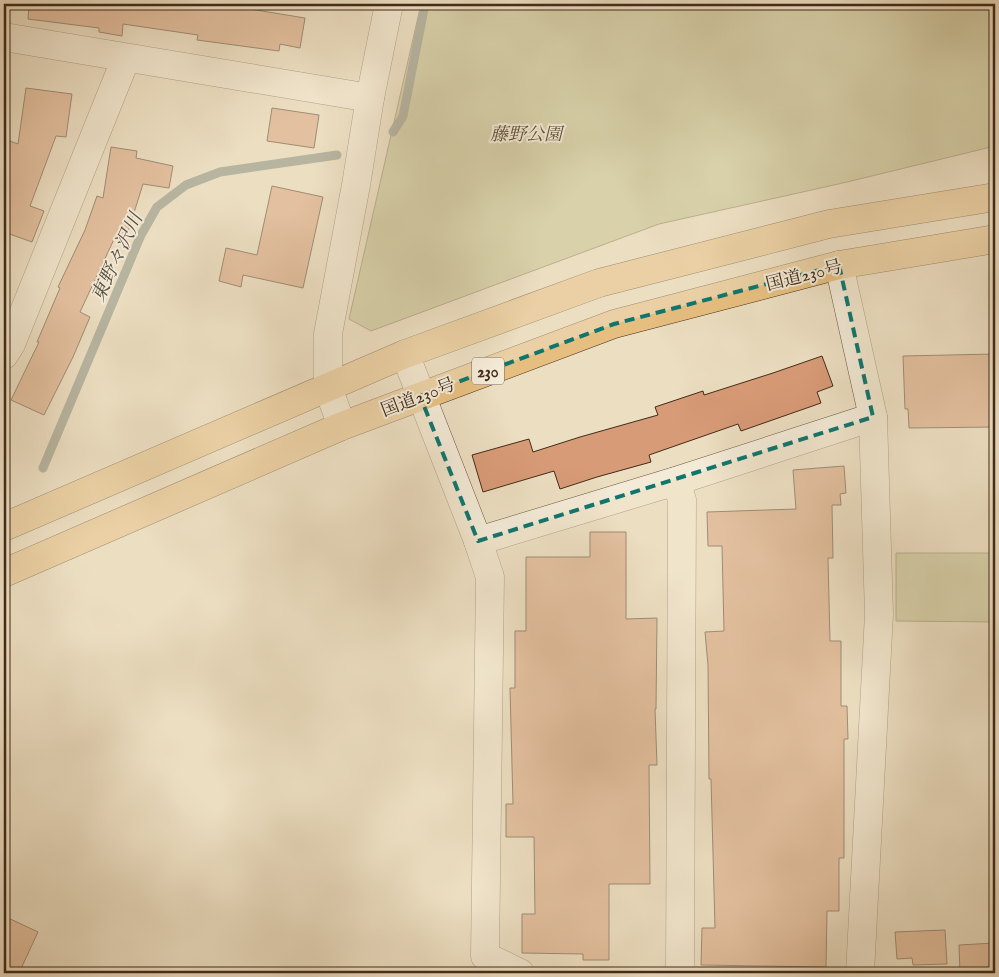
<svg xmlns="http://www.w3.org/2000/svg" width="999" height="977" viewBox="0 0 999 977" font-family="'IM FELL English','Noto Serif JP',serif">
  <rect width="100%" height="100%" fill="#ecdec1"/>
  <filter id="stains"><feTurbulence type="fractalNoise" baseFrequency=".004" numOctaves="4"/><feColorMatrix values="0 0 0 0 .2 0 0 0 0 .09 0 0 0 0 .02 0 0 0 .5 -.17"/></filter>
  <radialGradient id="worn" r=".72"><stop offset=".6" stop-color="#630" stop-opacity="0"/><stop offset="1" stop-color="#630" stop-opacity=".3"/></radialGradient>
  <!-- green -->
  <g fill="#bec08e" stroke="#807654">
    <polygon points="421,4 995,4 995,146 843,183 659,224 371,331 349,319"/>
    <polygon points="896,553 995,553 995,622 896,621"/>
  </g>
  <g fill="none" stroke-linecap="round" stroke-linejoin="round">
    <!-- stream -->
    <g stroke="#768178" stroke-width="9">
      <polyline points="393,132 403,116 425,4"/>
      <polyline points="43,468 141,235 157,207 186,185 220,172 337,155"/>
    </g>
  </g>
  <!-- building -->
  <g fill="#d89b77" stroke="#412b19">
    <polygon points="29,4 245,4 244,8 305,18 300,48 280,44 279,51 197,40 198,35 123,24 122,36 99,32 99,28 28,19"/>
    <polygon points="26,88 72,94 66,137 56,136 30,206 44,211 32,242 4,232 4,139 18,144"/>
    <polygon points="272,108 319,115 314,148 267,141"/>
    <polygon points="111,147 137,151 136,158 173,166 169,188 143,184 126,238 116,235 80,312 90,317 73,357 44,415 11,400 39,342 37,342 60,288 58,287 85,230 97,196 103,198"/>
    <polygon points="272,186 323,197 303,288 243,275 241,287 219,281 226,248 257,255"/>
    <polygon points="995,354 995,427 909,428 908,409 905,409 903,356"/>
    <polygon points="822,356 833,386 817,392 821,403 741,431 738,424 649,455 651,462 597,477 560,489 554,471 483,492 472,455 529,439 533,452 580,437 658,415 655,407 703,391 704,395 773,373"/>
    <polygon points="844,466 846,493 840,494 841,505 832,505 833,558 828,558 830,641 841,641 841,706 847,706 848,739 844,739 844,858 839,858 839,911 827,911 826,967 701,965 702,928 715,928 711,779 709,779 708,665 705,632 724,631 722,546 708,546 707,512 796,509 793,470"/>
    <polygon points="590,532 626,532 626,619 657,618 656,709 655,709 657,765 649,765 650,884 609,884 609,960 583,960 583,954 522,953 522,914 535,914 534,837 506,837 506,804 513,804 510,688 515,688 515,631 526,631 526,557 590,557"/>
    <polygon points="4,916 38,932 19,973 4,973"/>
    <polygon points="945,930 947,964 913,965 912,958 897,959 895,932"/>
    <polygon points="995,943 995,973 960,973 959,945"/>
  </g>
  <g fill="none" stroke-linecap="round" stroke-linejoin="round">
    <defs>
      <g id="minor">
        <polyline points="4,37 370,98"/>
        <polyline points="839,265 873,417 879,614 860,973"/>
        <polyline points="405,354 478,541 490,577 485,956 520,973"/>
        <polyline points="4,355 11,344 126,58"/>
        <polyline points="342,426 328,388 328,334 356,185 370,98 389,4"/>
        <polyline points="676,481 682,500 680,973"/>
        <polyline points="478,541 676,481 873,417"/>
      </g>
      <g id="trunk">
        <polyline points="4,527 405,354 599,283 829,224 995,197"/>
        <polyline points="4,573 342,426 614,324 839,265 995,239"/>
      </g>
    </defs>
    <!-- minor casing -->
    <use href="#minor" stroke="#6c5843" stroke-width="29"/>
    <!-- trunk casing -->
    <use href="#trunk" stroke="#412b19" stroke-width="29"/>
    <!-- minor -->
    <use href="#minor" stroke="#f3ead7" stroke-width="28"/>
    <!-- trunk -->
    <use href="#trunk" stroke="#e6bf80" stroke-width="28"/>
  </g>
  <!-- marked area -->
  <path d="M0 0H999V977H0ZM 839,265 L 873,417 L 478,541 L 420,396 L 614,324 Z" fill="#ecdec1" fill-opacity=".55" fill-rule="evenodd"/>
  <path fill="none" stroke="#0f766e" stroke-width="4" stroke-dasharray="10 6" stroke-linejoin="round" d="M 839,265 L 873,417 L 478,541 L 420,396 L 614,324 Z"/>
  <g text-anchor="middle" stroke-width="4" stroke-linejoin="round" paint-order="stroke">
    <!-- shield labels -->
    <rect fill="#f3ead7" stroke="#766452" stroke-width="1" x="472" y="357.5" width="32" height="27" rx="4"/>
    <g font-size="16" font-weight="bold" fill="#412b19">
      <text x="488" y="377">230</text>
    </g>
    <!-- park labels -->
    <g font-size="18" font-style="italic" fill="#605036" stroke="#f3ead7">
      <text x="526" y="140">藤野公園</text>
    </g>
    <!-- street labels -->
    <g font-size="18" fill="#412b19" stroke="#f3ead7">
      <text transform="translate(804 275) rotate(-14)" y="6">国道230号</text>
      <text transform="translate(418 397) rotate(-21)" y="6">国道230号</text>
    </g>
    <!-- water labels -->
    <g font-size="19" font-style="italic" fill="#574f40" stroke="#f3ead7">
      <text transform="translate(116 257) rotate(-65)" y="7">東野々沢川</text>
    </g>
  </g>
  <!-- margin -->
  <rect width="999" height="977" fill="none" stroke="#ecdec1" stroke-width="20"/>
  <rect x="5" y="5" width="989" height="967" fill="none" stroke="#412b19" stroke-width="2.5"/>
  <rect x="10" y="10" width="979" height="957" fill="none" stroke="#412b19"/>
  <rect width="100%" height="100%" filter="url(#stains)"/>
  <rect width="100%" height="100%" fill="url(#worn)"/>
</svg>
